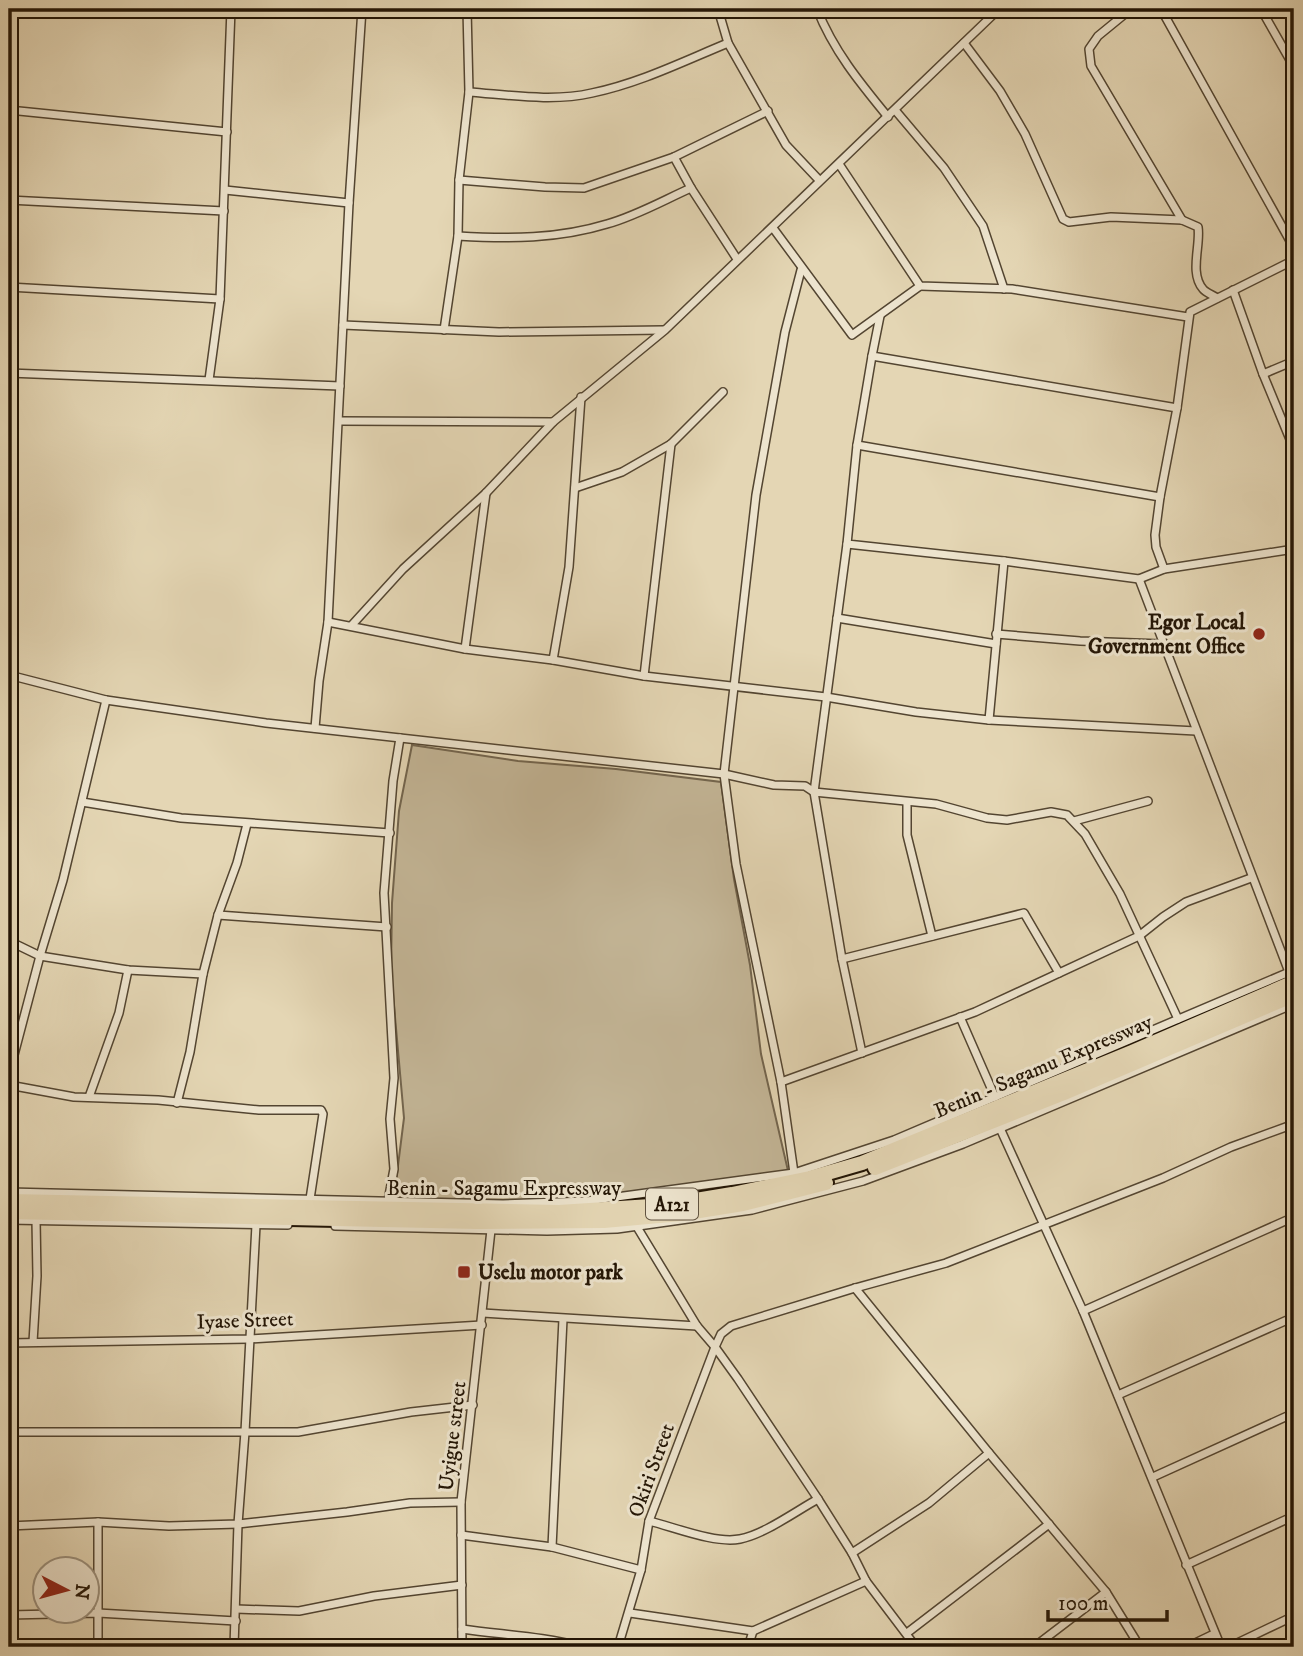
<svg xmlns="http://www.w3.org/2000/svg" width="1303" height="1656" viewBox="0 0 1303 1656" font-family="'IM FELL DW Pica',serif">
  <rect width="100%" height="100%" fill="#e4d6b4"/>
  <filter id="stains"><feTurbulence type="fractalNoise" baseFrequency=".00286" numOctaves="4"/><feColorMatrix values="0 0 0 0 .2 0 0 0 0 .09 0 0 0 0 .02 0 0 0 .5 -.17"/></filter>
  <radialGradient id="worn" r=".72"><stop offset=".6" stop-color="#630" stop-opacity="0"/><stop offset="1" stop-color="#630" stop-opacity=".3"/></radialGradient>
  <!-- green -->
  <polygon fill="#c3b596" stroke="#73654e" stroke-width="2" points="412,745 518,761 616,769 721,782 734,879 750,965 761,1054 789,1175 738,1187 670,1197 518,1210 393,1205 404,1118 391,972 392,903 399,811"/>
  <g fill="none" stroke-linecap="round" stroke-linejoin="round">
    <defs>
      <g id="street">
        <polyline points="718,9 728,43 786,145 819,180"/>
        <path d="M 817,9 C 833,50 860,83 888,117"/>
        <polyline points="1131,9 1098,36 1089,49 1091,66 1182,220"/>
        <polyline points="1161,9 1294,248"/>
        <polyline points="1261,9 1294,67"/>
        <path d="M 964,43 L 1000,91 L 1025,134 L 1063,219 L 1069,222 L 1111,217 L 1182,220 L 1198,227 C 1201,245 1189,273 1203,289 C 1206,293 1213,295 1217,298"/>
        <path d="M 469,92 C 510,95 553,102 592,93 C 640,83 684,61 728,43"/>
        <polyline points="9,110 227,132"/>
        <polyline points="895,110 944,168 983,226 1004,289"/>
        <polyline points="839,164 920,286 1012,289 1188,317"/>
        <polyline points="459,180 545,187 584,188 674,157 768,111"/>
        <polyline points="691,188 737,259"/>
        <polyline points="225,190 349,203"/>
        <polyline points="9,200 224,211"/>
        <polyline points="773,228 852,335 920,286"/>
        <path d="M 458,236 C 509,239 558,239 607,224 C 636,216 664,200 691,188 L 674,157"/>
        <polyline points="9,287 220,299"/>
        <polyline points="1233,290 1263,374 1294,449"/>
        <polyline points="880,316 872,356 1177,408"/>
        <polyline points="343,325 499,332 664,330"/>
        <polyline points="444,330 458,236 459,180 469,92 467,9"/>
        <polyline points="872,356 857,445 847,544 1004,561 1139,579 1164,569 1294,549"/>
        <polyline points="9,373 340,386"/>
        <polyline points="1263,374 1294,361"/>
        <polyline points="209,380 220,299 231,9"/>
        <polyline points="339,421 553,422"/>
        <polyline points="857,445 1160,497"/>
        <polyline points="575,488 622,472 671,444 723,392"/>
        <polyline points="847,544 814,792 842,959 862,1053"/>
        <polyline points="1164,569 1156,547 1155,535 1160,497 1177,408 1190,312 1294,260"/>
        <polyline points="1139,579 1289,972"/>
        <polyline points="837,618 996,644"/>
        <polyline points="328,622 465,649 553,660 644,676 826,697 916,712 989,720 1196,731"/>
        <polyline points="351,626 403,569 486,493 553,422 665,330 999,9"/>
        <polyline points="996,634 1080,641 1162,644"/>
        <polyline points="465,649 486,493"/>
        <polyline points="553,660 569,567 581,397"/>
        <polyline points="9,675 106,700 266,723 724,774 774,785 805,786 814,792 936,804 987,818 1007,820 1051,812 1067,815 1085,834 1120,894 1178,1019"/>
        <polyline points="644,676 671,444"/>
        <polyline points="989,720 1004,561"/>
        <polyline points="315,728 319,681 328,622 349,203 362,9"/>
        <polyline points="82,802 181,818 390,833"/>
        <polyline points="907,802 907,835 932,936"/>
        <polyline points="1074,821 1148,801"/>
        <polyline points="218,915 387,927"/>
        <polyline points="9,941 40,956 128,970 203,974"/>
        <polyline points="842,959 1024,913 1059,973"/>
        <polyline points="960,1017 995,1097"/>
        <polyline points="9,1074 40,956 63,880 106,700"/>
        <polyline points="781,1082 975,1012 1139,936 1163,917 1186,902 1251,878"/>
        <polyline points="9,1085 74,1097 158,1100 259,1110 321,1110 323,1114 310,1199"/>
        <polyline points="89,1097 119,1013 128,970"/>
        <polyline points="177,1103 190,1052 203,974 218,915 237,863 247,824"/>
        <polyline points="999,1126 1083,1311 1221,1647"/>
        <polyline points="794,1173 781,1082 736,864 724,774 756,495 785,332 801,270"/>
        <polyline points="9,1192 503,1204 587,1201 794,1173 894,1140 1294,970"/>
        <polyline points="388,1201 394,1169 390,1119 394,1078 384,893 393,781 400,738"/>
        <polyline points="9,1220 288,1225"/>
        <polyline points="335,1226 547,1231 617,1229 752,1210 863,1181 963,1144 1294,1004"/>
        <polyline points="637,1227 697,1326 715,1347 738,1379 818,1499 852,1553 866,1581 916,1647"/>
        <polyline points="855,1288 989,1453 1106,1592 1140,1647"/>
        <polyline points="1083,1311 1294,1217"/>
        <polyline points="483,1313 697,1326"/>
        <polyline points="33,1342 37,1276 36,1220"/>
        <polyline points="9,1343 248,1339 482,1325"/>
        <polyline points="1118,1395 1294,1317"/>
        <polyline points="9,1432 298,1432 411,1412 473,1405"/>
        <polyline points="1153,1477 1294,1413"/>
        <path d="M 649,1521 C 674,1527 715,1544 740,1539 C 765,1534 796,1511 818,1499"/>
        <polyline points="98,1522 98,1647"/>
        <polyline points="9,1526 98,1522 169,1526 238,1524 347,1512 410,1503 461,1502"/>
        <polyline points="461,1535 552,1547 641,1570"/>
        <polyline points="552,1547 563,1319"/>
        <polyline points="852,1553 929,1503 989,1453"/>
        <polyline points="1186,1565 1294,1516"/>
        <polyline points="236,1609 299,1611 374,1596 462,1585"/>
        <polyline points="630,1613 753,1631 866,1581"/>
        <polyline points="9,1615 98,1613 236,1621"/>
        <path d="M 462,1629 C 503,1635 543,1636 582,1647"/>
        <polyline points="907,1633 1049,1524"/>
        <polyline points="234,1647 238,1524 245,1432 256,1225"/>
        <polyline points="462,1647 461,1502 491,1230"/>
        <polyline points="618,1647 641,1570 649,1521 715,1347 721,1334 731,1326 855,1288 946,1263 1163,1178 1231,1147 1294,1124"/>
        <polyline points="748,1647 753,1631"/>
        <polyline points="1034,1647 1106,1592"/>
        <polyline points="1187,1647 1214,1634"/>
        <polyline points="1229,1647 1294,1616"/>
      </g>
      <g id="highway">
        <polyline points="875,1168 1064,1093 1294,995"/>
        <polyline points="9,1201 559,1212 666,1205 732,1194 810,1178 862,1163 1132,1052 1294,982"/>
        <polyline points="9,1212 478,1222 604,1221 681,1214 743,1204 826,1183"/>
      </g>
    </defs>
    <!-- street casing -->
    <use href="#street" stroke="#534531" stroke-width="10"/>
    <!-- highway casing -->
    <use href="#highway" stroke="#231505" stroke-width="18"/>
    <!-- street -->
    <use href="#street" stroke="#ede4ce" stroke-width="7"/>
    <!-- highway -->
    <use href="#highway" stroke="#e4d6b4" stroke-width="14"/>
  </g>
  <!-- markers -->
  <g fill="#8f2418" stroke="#ede4ce" stroke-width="2.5">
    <circle cx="1259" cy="634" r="7"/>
    <rect x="457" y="1265" width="14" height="14" rx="3.5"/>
  </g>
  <g text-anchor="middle" stroke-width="6" stroke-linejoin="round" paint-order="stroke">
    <!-- shield labels -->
    <rect fill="#ede4ce" stroke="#605341" stroke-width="2" x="646" y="1188.5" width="52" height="31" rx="5"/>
    <g font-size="19" font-weight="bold" fill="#231505">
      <text x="672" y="1211">A121</text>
    </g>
    <!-- poi labels -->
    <g font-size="21" font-weight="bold" fill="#231505" stroke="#ede4ce" text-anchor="end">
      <text x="1245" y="629">Egor Local<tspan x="1245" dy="24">Government Office</tspan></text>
      <text x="478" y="1279" text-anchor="start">Uselu motor park</text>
    </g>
    <!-- street labels -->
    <g font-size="21" fill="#231505" stroke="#ede4ce">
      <text transform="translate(1043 1066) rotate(-23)" y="7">Benin - Sagamu Expressway</text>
      <text x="504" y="1195">Benin - Sagamu Expressway</text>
      <text transform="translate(245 1320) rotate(-2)" y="7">Iyase Street</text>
      <text transform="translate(452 1436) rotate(-83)" y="7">Uyigue street</text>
      <text transform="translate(651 1470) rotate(-70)" y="7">Okiri Street</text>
    </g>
  </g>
  <!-- margin -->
  <rect width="1303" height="1656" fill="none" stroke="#e4d6b4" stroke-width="35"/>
  <rect x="10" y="10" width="1282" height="1635" fill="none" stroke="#231505" stroke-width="3.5"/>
  <rect x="18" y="18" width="1268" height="1621" fill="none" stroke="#231505" stroke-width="2"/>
  <!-- north arrow -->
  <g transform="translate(66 1590) rotate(96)"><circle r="33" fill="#ede4ce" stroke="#9c917e" stroke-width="2"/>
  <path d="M0-5L12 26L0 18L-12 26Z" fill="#8f2418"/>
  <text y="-10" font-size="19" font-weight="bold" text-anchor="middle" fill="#231505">N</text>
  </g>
  <!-- scale -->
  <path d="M1048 1610v10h119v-10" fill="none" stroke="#231505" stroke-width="3.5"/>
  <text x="1058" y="1610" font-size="21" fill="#231505" stroke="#ede4ce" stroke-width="5" paint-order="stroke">100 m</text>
  <rect width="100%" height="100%" filter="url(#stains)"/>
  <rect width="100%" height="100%" fill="url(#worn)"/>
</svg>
